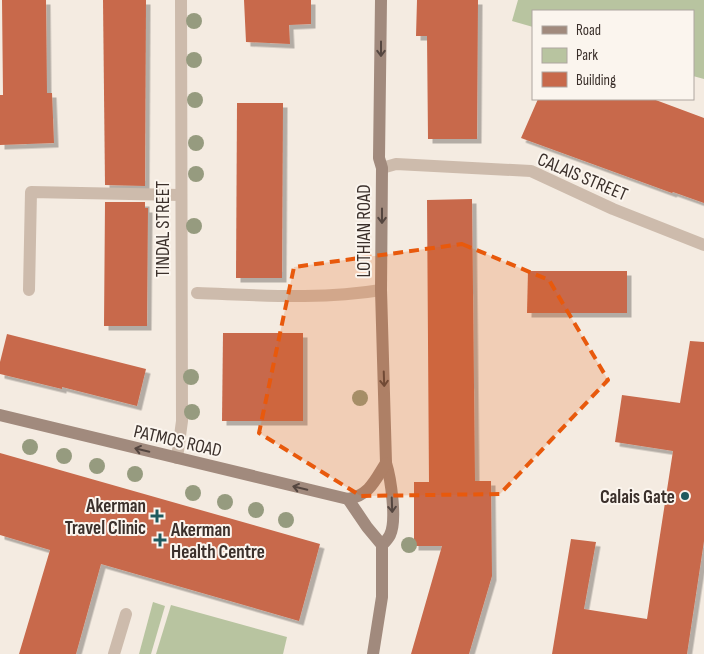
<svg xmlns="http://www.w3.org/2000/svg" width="704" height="654" viewBox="0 0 704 654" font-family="'Sofia Sans Condensed',sans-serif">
  <defs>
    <filter id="shadow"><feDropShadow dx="4.5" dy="4.5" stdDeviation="0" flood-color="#0004"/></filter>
  </defs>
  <rect width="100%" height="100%" fill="#f4ebe1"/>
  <!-- green -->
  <g fill="#b8c4a0">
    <polygon points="518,0 704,0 704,79 693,76 693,11 533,11 533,27 512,21"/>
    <polygon points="153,602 165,606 151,654 139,654"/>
    <polygon points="171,605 287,637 283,654 156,654"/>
  </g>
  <!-- building -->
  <g fill="#c8694b" filter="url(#shadow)">
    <polygon points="2,0 46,0 47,93 52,93 54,143 0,145 0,95 3,95"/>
    <polygon points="103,0 146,0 145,186 105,185"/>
    <polygon points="244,0 311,0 311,24 289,25 290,44 246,42"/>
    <polygon points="417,0 478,0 477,139 428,139 427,36 416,36"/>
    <polygon points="538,99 653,99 704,118 704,203 673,192 672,193 521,138"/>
    <polygon points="237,103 283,103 282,278 236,278"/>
    <polygon points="472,199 475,481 491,481 492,576 469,654 411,654 442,546 414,546 414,482 429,482 427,200"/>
    <polygon points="105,202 145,202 145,208 148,208 147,326 104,326"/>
    <polygon points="528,271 627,271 627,313 527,313"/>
    <polygon points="223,333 303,333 303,421 222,421"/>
    <polygon points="7,334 146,369 137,406 62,387 62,389 0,374 0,362"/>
    <polygon points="690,341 704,342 704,541 687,654 552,654 571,539 596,542 584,609 647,619 673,451 615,442 622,395 680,403"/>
    <polygon points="0,453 320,544 299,621 101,564 76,654 19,654 50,550 0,535"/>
  </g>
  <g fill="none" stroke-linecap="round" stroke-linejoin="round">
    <!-- lane -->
    <g stroke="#cdbbac" stroke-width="12">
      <polyline points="29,290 31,192 180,195"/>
      <path d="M 197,293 C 258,295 321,300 381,290"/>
    </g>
    <!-- street -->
    <g stroke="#cdbbac" stroke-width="12">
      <polyline points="382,168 396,164 531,171 613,209 704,245"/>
      <polyline points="177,458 182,421 181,0"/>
      <polyline points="114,654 126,614"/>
    </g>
    <!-- secondary -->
    <g stroke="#a18a7d" stroke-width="12">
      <path d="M 381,0 L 379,158 L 382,168 L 381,290 L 386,463 C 391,479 397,521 390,535 C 388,539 385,542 382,545"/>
      <path d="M 0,415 L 348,499 C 370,495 375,480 386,463"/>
      <polyline points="348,499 367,527 382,545"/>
      <polyline points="373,654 382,597 382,545"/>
    </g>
  </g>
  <!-- trees -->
  <g fill="#969b7f">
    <circle cx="194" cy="21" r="8"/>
    <circle cx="194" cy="60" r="8"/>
    <circle cx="195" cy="100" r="8"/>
    <circle cx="196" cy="143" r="8"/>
    <circle cx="196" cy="174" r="8"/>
    <circle cx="194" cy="226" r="8"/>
    <circle cx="191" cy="377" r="8"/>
    <circle cx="360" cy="398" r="8"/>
    <circle cx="192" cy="412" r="8"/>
    <circle cx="30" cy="447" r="8"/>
    <circle cx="64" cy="456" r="8"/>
    <circle cx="97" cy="466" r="8"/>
    <circle cx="135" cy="474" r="8"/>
    <circle cx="193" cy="493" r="8"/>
    <circle cx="225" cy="502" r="8"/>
    <circle cx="256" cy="510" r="8"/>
    <circle cx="286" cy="520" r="8"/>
    <circle cx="409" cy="545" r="8"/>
  </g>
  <!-- one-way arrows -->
  <defs><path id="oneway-shaft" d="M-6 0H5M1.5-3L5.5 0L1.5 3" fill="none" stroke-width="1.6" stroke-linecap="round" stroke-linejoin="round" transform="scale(1.25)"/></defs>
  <g stroke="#544640">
    <use href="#oneway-shaft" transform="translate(381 49) rotate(90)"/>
    <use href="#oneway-shaft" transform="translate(382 216) rotate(90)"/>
    <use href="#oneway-shaft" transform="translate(384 379) rotate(88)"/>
    <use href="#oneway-shaft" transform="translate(142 450) rotate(-167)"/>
    <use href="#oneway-shaft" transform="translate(300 488) rotate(-167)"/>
    <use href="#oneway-shaft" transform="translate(392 505) rotate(88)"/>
  </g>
  <!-- marked area -->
  <path fill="#e8590c" fill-opacity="0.2" stroke="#e8590c" stroke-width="4" stroke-dasharray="10 6" stroke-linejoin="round" d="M 462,244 L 549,280 L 608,380 L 500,494 L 361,496 L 259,433 L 294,267 Z"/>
  <!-- markers -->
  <g fill="#1f5a5e" stroke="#fbf5ee" stroke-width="2">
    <circle cx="685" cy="496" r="5"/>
    <path d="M154.5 508.5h5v5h5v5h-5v5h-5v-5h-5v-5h5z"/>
    <path d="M157.5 532.5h5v5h5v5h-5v5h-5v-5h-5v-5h5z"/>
  </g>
  <g text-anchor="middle" stroke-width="4" stroke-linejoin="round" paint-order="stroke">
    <!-- street labels -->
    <g font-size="19" fill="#3b302b" stroke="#fbf5ee">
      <text transform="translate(583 176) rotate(23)" y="7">CALAIS STREET</text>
      <text transform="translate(162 229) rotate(-90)" y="7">TINDAL STREET</text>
      <text transform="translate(363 231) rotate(-90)" y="7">LOTHIAN ROAD</text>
      <text transform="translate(178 440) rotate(13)" y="7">PATMOS ROAD</text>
    </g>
    <!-- poi labels -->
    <g font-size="19" font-weight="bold" fill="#3b302b" stroke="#fbf5ee" text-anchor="end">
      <text x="675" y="503">Calais Gate</text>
      <text x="146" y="512">Akerman<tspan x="146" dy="22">Travel Clinic</tspan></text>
      <text x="171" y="536" text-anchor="start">Akerman<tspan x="171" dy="22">Health Centre</tspan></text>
    </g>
  </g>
  <!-- legend -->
  <rect x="532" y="10" width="162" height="90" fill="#fbf5ee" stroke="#aea6a0"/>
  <rect x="542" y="26" width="25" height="8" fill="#a18a7d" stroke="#aea6a0"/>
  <text x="576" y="35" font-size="15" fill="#3b302b">Road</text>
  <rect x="542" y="48" width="25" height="15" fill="#b8c4a0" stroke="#aea6a0"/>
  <text x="576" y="60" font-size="15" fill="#3b302b">Park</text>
  <rect x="542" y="72" width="25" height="15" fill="#c8694b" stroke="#aea6a0"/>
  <text x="576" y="85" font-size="15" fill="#3b302b">Building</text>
</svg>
